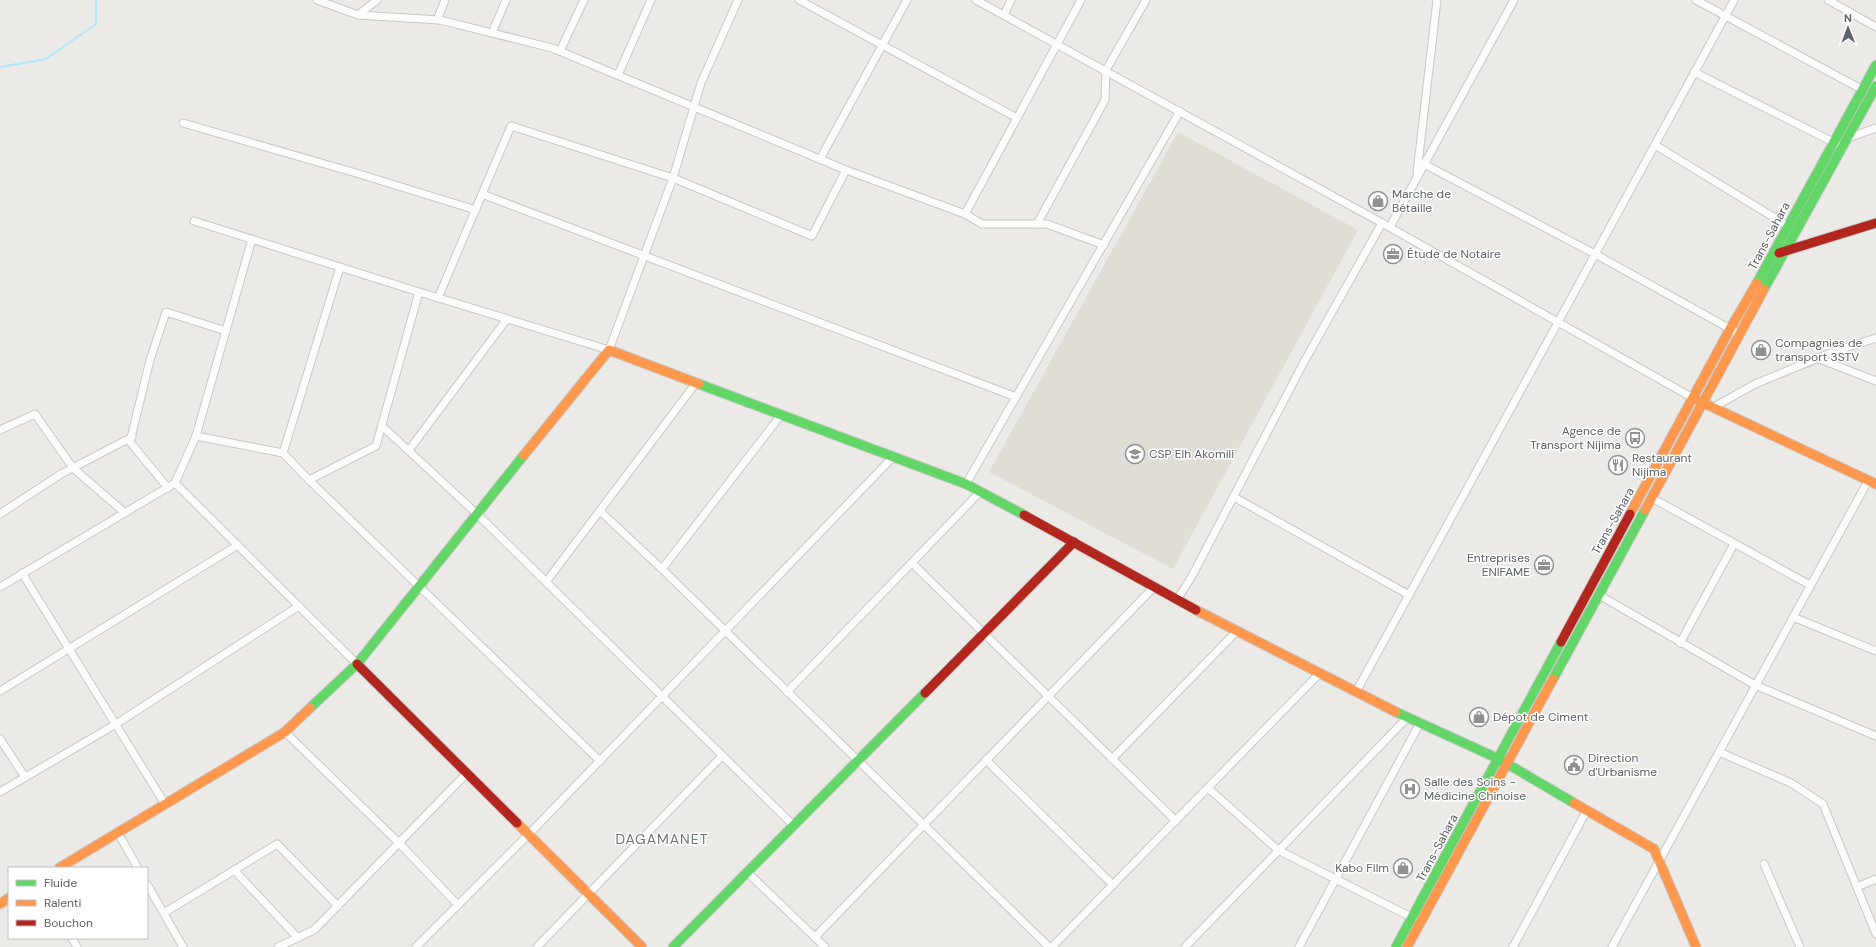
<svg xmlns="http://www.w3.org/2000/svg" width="1876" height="947" viewBox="0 0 1876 947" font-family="'DM Sans',sans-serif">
  <rect width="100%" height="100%" fill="#eceae7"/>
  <!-- education -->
  <polygon fill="#e0ddd6" points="1178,132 1358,230 1173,569 989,472"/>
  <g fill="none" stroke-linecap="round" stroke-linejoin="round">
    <!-- stream -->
    <polyline stroke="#bae7f8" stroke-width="2.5" points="0,67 46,59 96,24 96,0"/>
    <defs>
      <g id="street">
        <polyline points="317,0 358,15 440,20 552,48 846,170 965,214 982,224 1047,224 1104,245"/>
        <polyline points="799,0 1017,118"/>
        <polyline points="976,0 1382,223 1693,398"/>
        <polyline points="1696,0 1863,90"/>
        <polyline points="1828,0 1876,27"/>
        <polyline points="358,15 377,0"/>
        <polyline points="1004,15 1011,0"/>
        <polyline points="437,20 445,0"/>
        <polyline points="492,33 506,0"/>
        <polyline points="560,51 584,0"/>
        <polyline points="1694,72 1837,144"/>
        <polyline points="618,75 651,0"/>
        <polyline points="183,123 356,173 476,210"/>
        <polyline points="1848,138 1876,128"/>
        <polyline points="1655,145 1788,226"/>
        <polyline points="820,159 907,0"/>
        <polyline points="1424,164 1595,254 1734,331"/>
        <polyline points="1417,173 1437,0"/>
        <polyline points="482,194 1016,397"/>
        <polyline points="965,214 1081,0"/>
        <polyline points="194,221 419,292 609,350 673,178 701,83 738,0"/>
        <polyline points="1037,224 1105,100 1106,70 1146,0"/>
        <polyline points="1390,227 1514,0"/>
        <polyline points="438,298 511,126 673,178 812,236 846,170"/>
        <polyline points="1817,358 1876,381"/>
        <polyline points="1714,407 1755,384 1833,352 1876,338"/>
        <polyline points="382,426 477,514 793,825"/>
        <polyline points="0,430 35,414 73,468 125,513"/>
        <polyline points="196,436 283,453 309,480 600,761"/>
        <polyline points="409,450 507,319"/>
        <polyline points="283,453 340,267"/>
        <polyline points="309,480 376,446 419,292"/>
        <polyline points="175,483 357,664"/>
        <polyline points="966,484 1180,111"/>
        <polyline points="168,488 130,442 150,360 166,312 226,331"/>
        <polyline points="1234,497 1409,595"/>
        <polyline points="1652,498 1810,585"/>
        <polyline points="600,511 662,569 1049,947"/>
        <polyline points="0,514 61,474 132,437"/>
        <polyline points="912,563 1176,821"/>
        <polyline points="662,569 781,415"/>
        <polyline points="22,573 165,804"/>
        <polyline points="546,582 696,383"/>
        <polyline points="0,587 175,483 196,436 252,239"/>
        <polyline points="1599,595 1755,685 1876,736"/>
        <polyline points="1177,600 1192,576 1304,362 1382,223"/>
        <polyline points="1793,617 1876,651"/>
        <polyline points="1680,643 1734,544"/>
        <polyline points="0,691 238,545"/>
        <polyline points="787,692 980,492"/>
        <polyline points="1356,692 1734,0"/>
        <polyline points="285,732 399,843 458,905"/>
        <polyline points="0,739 25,777"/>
        <polyline points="1719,752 1791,783 1823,804 1876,934"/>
        <polyline points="1112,759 1237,631"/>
        <polyline points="986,760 1113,885"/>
        <polyline points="1208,788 1278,850 1413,918"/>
        <polyline points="0,792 116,724 299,606"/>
        <polyline points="118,833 138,868"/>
        <polyline points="1764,864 1800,947"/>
        <polyline points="234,870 298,938"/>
        <polyline points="747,872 825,947"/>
        <polyline points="147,884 183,947"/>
        <polyline points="1857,887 1876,879"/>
        <polyline points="164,913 277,844 338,906"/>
        <polyline points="815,937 1154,587"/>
        <polyline points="72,938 77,947"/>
        <polyline points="278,947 314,930 467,773"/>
        <polyline points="416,947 529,834 893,457"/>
        <polyline points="537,947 722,756"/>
        <polyline points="1052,947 1320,673"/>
        <polyline points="1185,947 1407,718"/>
        <polyline points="1299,947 1420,723"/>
        <polyline points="1513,947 1587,810"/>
        <polyline points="1612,947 1868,481"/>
      </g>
      <g id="fast">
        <polyline points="1757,283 1876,65"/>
        <polyline points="1764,289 1876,86"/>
        <polyline points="699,384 966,484 1024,515"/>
        <polyline points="1553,679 1645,510"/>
        <polyline points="310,708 357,664 524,455"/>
        <polyline points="1396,712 1499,759 1574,803"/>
        <polyline points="673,947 925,693"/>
        <polyline points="1396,947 1561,642"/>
      </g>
      <g id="slow">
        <polyline points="1695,399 1876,484"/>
        <polyline points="524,455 609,350 699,384"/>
        <polyline points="1645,510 1764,289"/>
        <polyline points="1630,514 1730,329 1757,283"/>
        <polyline points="1196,610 1396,712"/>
        <polyline points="1574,803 1654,849 1696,947"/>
        <polyline points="517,823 642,947"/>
        <polyline points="59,868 285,732 310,708"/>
        <polyline points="0,904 9,898"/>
        <polyline points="1407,947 1553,679"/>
      </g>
      <g id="jam">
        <polyline points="1779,253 1876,223"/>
        <polyline points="1024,515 1196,610"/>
        <polyline points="1561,642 1630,514"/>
        <polyline points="357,664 517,823"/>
        <polyline points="925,693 1074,542"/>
      </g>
    </defs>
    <!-- street casing -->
    <use href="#street" stroke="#c8c8c8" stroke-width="9"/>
    <!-- fast casing -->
    <use href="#fast" stroke="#c7c8c8" stroke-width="11"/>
    <!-- slow casing -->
    <use href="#slow" stroke="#c7c8c8" stroke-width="11"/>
    <!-- jam casing -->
    <use href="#jam" stroke="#c7c8c8" stroke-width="11"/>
    <!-- street -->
    <use href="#street" stroke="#fcfcfb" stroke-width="7"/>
    <!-- fast -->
    <use href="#fast" stroke="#63d668" stroke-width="9"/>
    <!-- slow -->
    <use href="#slow" stroke="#ff974d" stroke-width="9"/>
    <!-- jam -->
    <use href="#jam" stroke="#b3261e" stroke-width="9"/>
  </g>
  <!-- icons -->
  <defs>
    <symbol id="shop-ring" viewBox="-11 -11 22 22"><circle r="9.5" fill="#fff" stroke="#8e9292" stroke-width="1.5"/><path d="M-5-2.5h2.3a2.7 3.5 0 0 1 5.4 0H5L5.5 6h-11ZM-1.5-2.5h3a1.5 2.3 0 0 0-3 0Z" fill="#8e9292"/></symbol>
    <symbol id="office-ring" viewBox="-11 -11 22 22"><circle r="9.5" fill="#fff" stroke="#8e9292" stroke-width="1.5"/><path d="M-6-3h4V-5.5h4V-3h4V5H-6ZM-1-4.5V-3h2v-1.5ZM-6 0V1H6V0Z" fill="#8e9292"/></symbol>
    <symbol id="bus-ring" viewBox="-11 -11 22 22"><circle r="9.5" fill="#fff" stroke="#8e9292" stroke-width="1.5"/><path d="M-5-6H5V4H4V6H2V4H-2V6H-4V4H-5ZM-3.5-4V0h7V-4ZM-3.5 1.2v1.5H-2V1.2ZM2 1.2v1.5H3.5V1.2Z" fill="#8e9292"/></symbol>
    <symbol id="school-ring" viewBox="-11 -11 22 22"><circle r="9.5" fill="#fff" stroke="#8e9292" stroke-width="1.5"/><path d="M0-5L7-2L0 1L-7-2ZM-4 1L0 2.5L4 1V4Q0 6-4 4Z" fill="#8e9292"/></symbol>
    <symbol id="restaurant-ring" viewBox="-11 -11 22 22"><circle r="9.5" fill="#fff" stroke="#8e9292" stroke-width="1.5"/><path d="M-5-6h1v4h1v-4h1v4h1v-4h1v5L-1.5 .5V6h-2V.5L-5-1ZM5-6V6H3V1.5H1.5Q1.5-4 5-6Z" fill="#8e9292"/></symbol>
    <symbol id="civic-ring" viewBox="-11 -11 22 22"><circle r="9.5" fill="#fff" stroke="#8e9292" stroke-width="1.5"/><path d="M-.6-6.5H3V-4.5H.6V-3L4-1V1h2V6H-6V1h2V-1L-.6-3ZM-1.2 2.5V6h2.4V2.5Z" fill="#8e9292"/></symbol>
    <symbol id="hospital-ring" viewBox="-11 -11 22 22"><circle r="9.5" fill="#fff" stroke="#8e9292" stroke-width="1.5"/><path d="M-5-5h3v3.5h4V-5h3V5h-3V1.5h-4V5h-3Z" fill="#8e9292"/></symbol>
  </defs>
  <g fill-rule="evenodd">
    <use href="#shop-ring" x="1367" y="190" width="22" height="22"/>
    <use href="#office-ring" x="1382" y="243" width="22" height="22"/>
    <use href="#shop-ring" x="1750" y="339" width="22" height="22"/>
    <use href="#bus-ring" x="1624" y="427" width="22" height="22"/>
    <use href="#school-ring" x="1124" y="443" width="22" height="22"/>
    <use href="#restaurant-ring" x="1607" y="454" width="22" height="22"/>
    <use href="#office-ring" x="1533" y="554" width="22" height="22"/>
    <use href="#shop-ring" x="1468" y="706" width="22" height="22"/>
    <use href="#civic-ring" x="1563" y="754" width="22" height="22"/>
    <use href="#hospital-ring" x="1399" y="778" width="22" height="22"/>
    <use href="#shop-ring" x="1392" y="857" width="22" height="22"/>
  </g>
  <g text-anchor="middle" stroke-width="3" stroke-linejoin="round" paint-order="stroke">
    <!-- poi labels -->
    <g font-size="12" fill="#5c6265" stroke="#fff" text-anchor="start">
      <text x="1392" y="198">Marche de<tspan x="1392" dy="14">Bétaille</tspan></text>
      <text x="1407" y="258">Étude de Notaire</text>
      <text x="1775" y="347">Compagnies de<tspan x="1775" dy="14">transport 3STV</tspan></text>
      <text x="1621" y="435" text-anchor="end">Agence de<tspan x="1621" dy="14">Transport Nijima</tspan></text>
      <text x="1149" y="458">CSP Elh Akomili</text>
      <text x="1632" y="462">Restaurant<tspan x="1632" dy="14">Nijima</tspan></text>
      <text x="1530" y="562" text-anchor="end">Entreprises<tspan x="1530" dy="14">ENIFAME</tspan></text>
      <text x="1493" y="721">Dépot de Ciment</text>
      <text x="1588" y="762">Direction<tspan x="1588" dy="14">d'Urbanisme</tspan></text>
      <text x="1424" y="786">Salle des Soins -<tspan x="1424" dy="14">Médicine Chinoise</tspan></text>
      <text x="1389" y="872" text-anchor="end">Kabo Film</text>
    </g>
    <!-- street labels -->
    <g font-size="12" fill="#5c6265" stroke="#fff">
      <text transform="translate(1769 236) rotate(-62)" y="4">Trans-Sahara</text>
      <text transform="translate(1613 521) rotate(-61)" y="4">Trans-Sahara</text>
      <text transform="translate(1437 848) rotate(-62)" y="4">Trans-Sahara</text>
    </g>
    <!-- quarter labels -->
    <g font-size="14" letter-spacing="1" fill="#6d7477" stroke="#fff">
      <text x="662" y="844">DAGAMANET</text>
    </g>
  </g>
  <!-- legend -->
  <rect x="8" y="867" width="140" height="72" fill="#ffffff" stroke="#bec0c1"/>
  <rect x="16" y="880" width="20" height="6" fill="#63d668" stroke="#bec0c1"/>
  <text x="44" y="887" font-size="12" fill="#5c6265">Fluide</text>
  <rect x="16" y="900" width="20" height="6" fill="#ff974d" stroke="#bec0c1"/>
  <text x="44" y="907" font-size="12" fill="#5c6265">Ralenti</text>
  <rect x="16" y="920" width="20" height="6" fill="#b3261e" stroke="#bec0c1"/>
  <text x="44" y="927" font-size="12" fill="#5c6265">Bouchon</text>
  <!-- north arrow -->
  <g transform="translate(1848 28) rotate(359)" stroke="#ffffff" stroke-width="3" paint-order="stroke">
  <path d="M0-3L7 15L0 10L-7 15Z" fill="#5c6265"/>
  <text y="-6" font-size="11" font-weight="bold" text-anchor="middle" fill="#5c6265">N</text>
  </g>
</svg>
